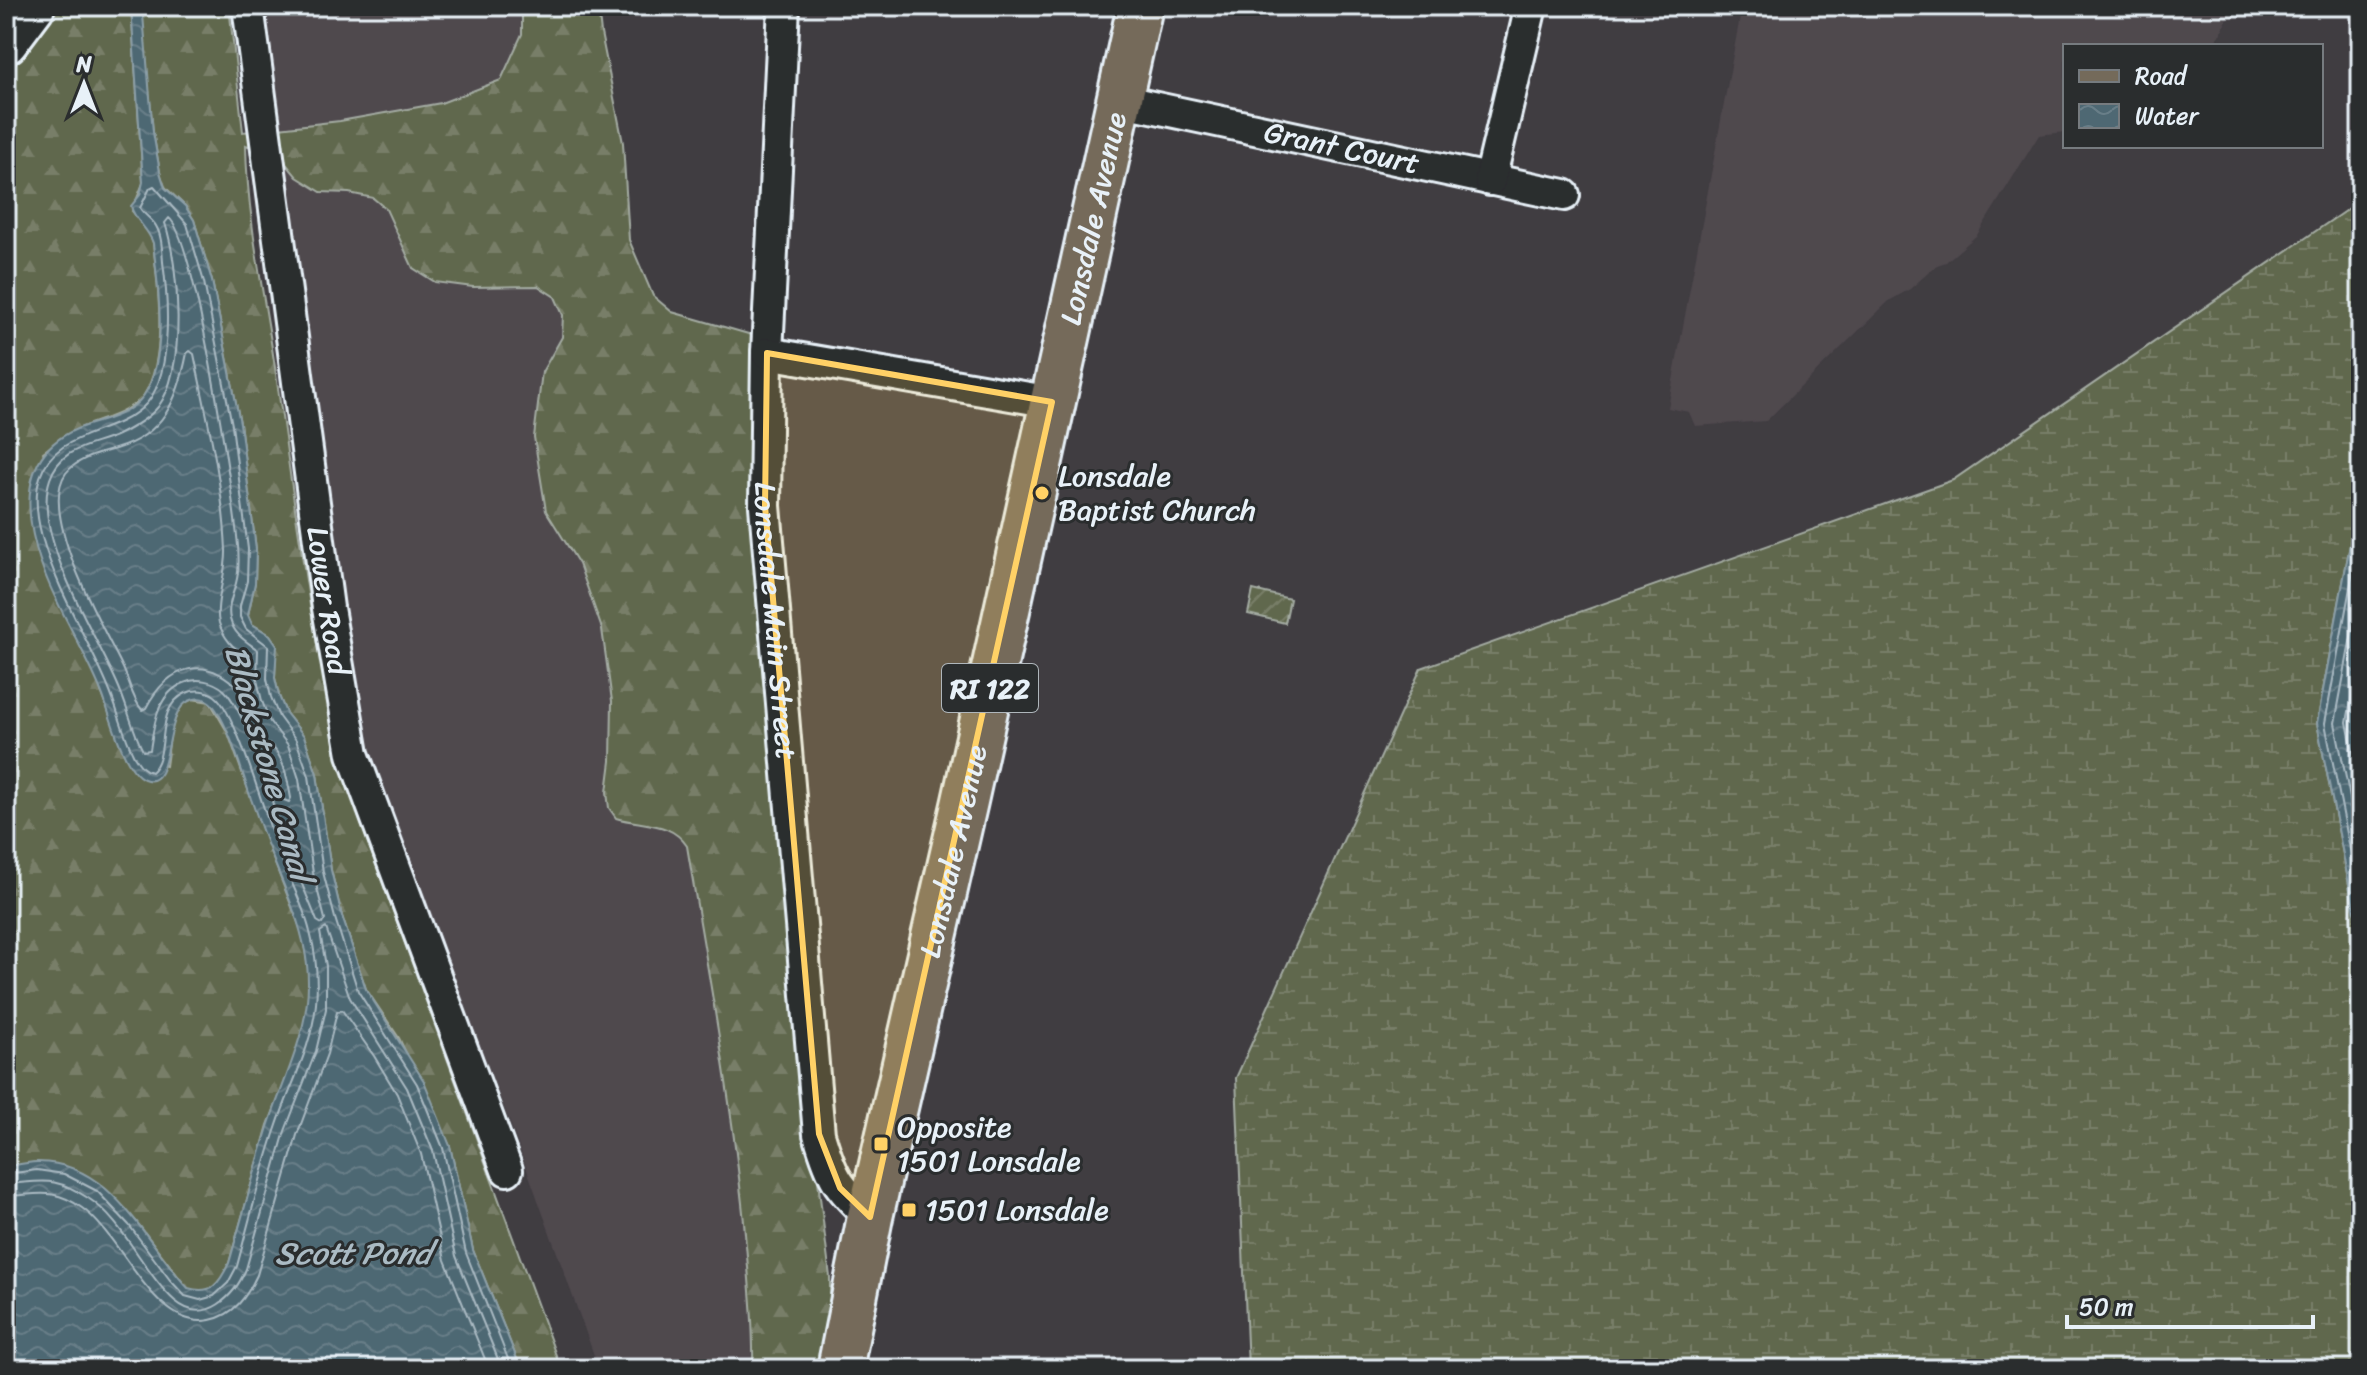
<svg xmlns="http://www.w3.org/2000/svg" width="2367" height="1375" viewBox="0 0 2367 1375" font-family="Sriracha,sans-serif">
  <defs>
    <pattern id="forest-firs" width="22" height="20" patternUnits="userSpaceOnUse" patternTransform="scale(2)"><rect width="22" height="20" fill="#61684e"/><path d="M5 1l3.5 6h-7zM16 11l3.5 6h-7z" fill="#787e68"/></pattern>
    <pattern id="wetland-marsh" width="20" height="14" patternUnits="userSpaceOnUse" patternTransform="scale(2)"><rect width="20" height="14" fill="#61684e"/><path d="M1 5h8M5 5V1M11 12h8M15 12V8" fill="none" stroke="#787e68"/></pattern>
    <pattern id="garden-furrows" width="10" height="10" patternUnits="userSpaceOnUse" patternTransform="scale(2)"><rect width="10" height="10" fill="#61684e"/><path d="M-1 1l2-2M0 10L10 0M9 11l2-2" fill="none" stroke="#787e68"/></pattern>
    <pattern id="water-waves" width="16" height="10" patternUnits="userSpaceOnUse" patternTransform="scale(2)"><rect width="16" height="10" fill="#4e6873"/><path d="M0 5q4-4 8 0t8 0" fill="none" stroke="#687e88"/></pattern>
  </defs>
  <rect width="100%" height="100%" fill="#403d41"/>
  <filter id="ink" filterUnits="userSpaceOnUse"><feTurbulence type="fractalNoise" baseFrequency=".0125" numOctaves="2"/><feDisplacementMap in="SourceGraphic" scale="16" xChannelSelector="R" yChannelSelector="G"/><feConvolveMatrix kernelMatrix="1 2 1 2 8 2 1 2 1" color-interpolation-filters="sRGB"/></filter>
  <g filter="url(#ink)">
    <!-- built -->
    <g fill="#4f484e">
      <polygon points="263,6 522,6 522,34 501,80 441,103 340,121 279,128"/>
      <polygon points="1742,6 2233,6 2220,35 2211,46 2065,46 2065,132 2039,135 1977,235 1946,262 1937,265 1910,289 1889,301 1766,421 1695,426 1689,412 1668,408"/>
      <polygon points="283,160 297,177 321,192 349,193 373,198 386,209 393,223 517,285 538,286 555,297 564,315 546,511 579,564 602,629 612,701 611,761 607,792 638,824 665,827 680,835 687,846 722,1054 740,1182 752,1313 753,1369 599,1369 512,1128 375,778 359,712 340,596"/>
    </g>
    <!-- forest -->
    <g fill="url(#forest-firs)" stroke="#a4aca3" stroke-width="2">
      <path d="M 6,6 L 131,6 L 143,183 L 132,211 L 149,230 L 153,243 C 158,286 168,356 144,395 C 140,402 131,406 125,410 C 111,418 99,420 85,426 C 69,432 57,442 43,452 L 101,691 L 126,758 L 166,766 L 171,729 L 178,712 L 183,704 L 192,699 L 210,702 L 228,733 L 270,851 L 302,933 L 308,967 L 308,1005 L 299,1046 L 268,1125 L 229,1263 L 222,1278 L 210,1290 L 201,1292 L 188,1289 L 135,1220 L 37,1162 L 6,1167 Z"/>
      <path d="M 141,6 L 229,6 L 243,132 L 340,121 L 441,103 L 501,80 L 522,34 L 522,6 L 598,6 L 601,33 L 623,143 L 629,240 L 653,296 L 672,312 L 752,335 L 751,486 L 761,643 L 795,997 L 830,1277 L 830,1315 L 824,1369 L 753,1369 C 754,1320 748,1271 744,1222 C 731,1096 708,971 687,846 C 671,821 643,826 616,818 L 609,808 L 607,792 L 611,761 L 612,701 L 602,629 L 579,564 L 546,511 L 534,437 L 542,372 L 562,337 L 563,315 L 555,297 L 538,286 L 473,287 L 435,282 L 413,268 L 386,209 L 373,198 L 349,193 L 321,192 L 297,177 L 283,160 L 246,145 C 247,220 265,298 276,374 C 297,521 314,667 356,810 L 561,1369 L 521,1369 L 473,1250 L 450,1146 L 399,1038 L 366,989 L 342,916 L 331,870 L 317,774 L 304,736 L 286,713 L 279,696 L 275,678 L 276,645 L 270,635 L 252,624 L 248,615 L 255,583 L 256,549 L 240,423 L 212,281 L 194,220 L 185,206 L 165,187 L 160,172 L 153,132 Z"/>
    </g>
    <!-- wetland -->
    <polygon fill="url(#wetland-marsh)" stroke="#a4aca3" stroke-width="2" points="2361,200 2361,485 2317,723 2361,945 2361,1369 1248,1369 1236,1078 1421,668 1953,480"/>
    <!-- garden -->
    <polygon fill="url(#garden-furrows)" stroke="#a4aca3" stroke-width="2" points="1253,590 1290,599 1285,623 1248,614"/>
    <!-- water -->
    <g fill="url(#water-waves)" stroke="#8c9fa8" stroke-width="2">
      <path d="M 131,6 L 141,6 L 143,15 L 153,132 L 160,172 L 165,188 L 185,206 L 194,220 L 212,281 L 240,423 L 256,549 L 255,583 L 248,615 L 252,624 L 270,635 L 277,645 L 275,678 L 279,696 L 286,713 L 304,736 L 317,774 L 331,870 L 342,916 L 366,989 L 424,1081 L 450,1146 L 473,1250 L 521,1369 L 6,1369 L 6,1167 C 16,1165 27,1162 37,1162 C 112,1161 145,1242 188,1288 C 212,1295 219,1284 229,1263 C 242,1218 254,1172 268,1127 C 285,1073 314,1024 307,965 C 303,926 286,892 272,856 C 264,837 258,818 251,799 C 244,778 225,711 208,701 C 202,697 195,698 189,701 C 162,712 175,792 144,779 C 124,771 110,715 103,696 C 82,641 45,593 33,535 C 22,482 35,440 91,424 C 109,419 133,412 144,395 C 169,357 158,286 153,243 C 148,228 134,220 131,206 L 140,195 L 143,182 Z"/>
      <polygon points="2361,485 2361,945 2317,723"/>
    </g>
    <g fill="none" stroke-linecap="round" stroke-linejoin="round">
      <!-- shore -->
      <g stroke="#aabac3" stroke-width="2">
        <path d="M 169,218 C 195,237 234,501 238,546 C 239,558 239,572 236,583 C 233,595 227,606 230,619 C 234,635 246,641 258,650 L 257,680 L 262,701 L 270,722 L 288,745 L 299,779 L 313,873 L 325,919 L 322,924 L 317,921 C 307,895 295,869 285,842 C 273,807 248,713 224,690 C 214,681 197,677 184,683 C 157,694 154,724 150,750 L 143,751 C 132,729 127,705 117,683 C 95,632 31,534 50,479 C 62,445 92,447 118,435 C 132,428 148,419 158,407 C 187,368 179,266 165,223 Z"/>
        <path d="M 190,351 L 194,354 C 207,418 223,483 226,550 C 227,574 214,603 219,623 C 224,639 233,647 245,657 L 246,687 L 240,690 C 205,653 168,666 146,708 L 142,710 C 132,699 129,679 122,666 C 103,627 37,513 66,473 C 78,458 98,454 115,449 C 164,435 178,399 187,353 Z"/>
        <polyline points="2361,528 2325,723 2361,904"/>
        <polyline points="2361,583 2335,723 2361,853"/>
        <polyline points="2361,648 2347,722 2361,792"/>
        <path d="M 269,744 C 283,753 288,781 291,798 L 289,802 L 284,800 L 266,749 Z"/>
        <path d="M 6,1174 L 37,1170 L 64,1174 L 97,1191 L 129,1225 L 170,1280 L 185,1296 L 200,1300 L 214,1296 L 228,1283 L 237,1266 C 250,1219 261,1171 277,1125 C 290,1086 312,1046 316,1004 C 318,981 316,954 310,932 C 303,903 287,875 277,847 C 266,818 236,711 215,696 C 207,690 195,689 186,693 C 152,709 172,753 151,772 C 142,770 139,763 134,756 C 123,734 118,710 108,687 C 87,637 57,591 42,537 C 37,518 34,496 40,477 C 55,431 111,436 142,408 C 174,381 168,299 163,262 C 162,250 162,236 156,226 C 152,219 144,215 140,208 L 150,188 L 154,186 L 187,224 L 204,282 L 232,425 L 248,549 L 247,581 L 240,606 L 240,617 L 246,629 L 268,646 L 267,679 L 271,697 L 279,717 L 296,740 L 309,776 L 323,872 L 335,918 L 358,991 L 417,1084 L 443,1148 L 466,1253 L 512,1369"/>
        <path d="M 6,1184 C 43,1182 53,1175 88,1198 C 123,1220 145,1275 175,1301 C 206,1327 235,1295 246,1269 L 285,1131 L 316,1051 L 326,1009 L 326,966 L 320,932 L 326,928 L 350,998 L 407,1088 L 433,1151 L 456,1256 L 502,1369"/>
        <path d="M 6,1196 C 38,1195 53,1187 82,1208 C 123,1237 155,1332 210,1320 C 235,1315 247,1296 257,1275 L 297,1135 L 327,1054 L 337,1012 L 342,1010 L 374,1056 L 397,1094 L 421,1154 L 445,1260 L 489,1369"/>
      </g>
      <defs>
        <g id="street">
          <path id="s1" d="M 248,6 L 328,608 L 353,754 L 507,1170"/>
          <path id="s2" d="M 784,6 L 767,353 L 765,506 L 819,1134 C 832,1178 837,1186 870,1217"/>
          <path id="s3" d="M 1119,100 L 1564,195"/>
          <polyline points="1490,180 1531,6"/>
          <polyline points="767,353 1052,402"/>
        </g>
        <polyline id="secondary" points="6,42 33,6"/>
        <g id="primary">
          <path id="s4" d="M 840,1369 L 870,1217 L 965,801 L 1140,6"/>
        </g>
      </defs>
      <!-- street casing -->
      <use href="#street" stroke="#e8f1f8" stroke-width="36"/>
      <!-- secondary casing -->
      <use href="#secondary" stroke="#e8f1f8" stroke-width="48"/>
      <!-- primary casing -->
      <use href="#primary" stroke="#e8f1f8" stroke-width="50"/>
      <!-- street -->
      <use href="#street" stroke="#2a2d2e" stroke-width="30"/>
      <!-- secondary -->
      <use href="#secondary" stroke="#2a2d2e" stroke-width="42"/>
      <!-- primary -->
      <use href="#primary" stroke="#746a5a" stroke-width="44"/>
    </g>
  </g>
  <!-- marked area -->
  <path fill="#ffd166" fill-opacity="0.2" stroke="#ffd166" stroke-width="6" stroke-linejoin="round" d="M 767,353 L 1052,402 L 870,1217 L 840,1188 L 819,1134 L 765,506 Z"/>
  <!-- markers -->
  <g fill="#ffd166" stroke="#2a2d2e" stroke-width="3">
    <circle cx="1042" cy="493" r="8"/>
    <rect x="873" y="1136" width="16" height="16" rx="4"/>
    <rect x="901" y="1202" width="16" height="16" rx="4"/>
  </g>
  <g text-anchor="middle" stroke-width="6" stroke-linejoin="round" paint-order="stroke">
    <!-- shield labels -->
    <rect fill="#2a2d2e" stroke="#afb6bb" stroke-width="2" x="942" y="664" width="96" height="48" rx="6"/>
    <g font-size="28" font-weight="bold" fill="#e8f1f8">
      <text x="990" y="698">RI 122</text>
    </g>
    <!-- street labels -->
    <g font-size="30" fill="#e8f1f8" stroke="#2a2d2e">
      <text dy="10" stroke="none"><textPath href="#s3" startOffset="228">Grant Court</textPath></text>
      <text dy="10" stroke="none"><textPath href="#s4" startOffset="1178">Lonsdale Avenue</textPath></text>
      <text dy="10" stroke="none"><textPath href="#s1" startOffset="600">Lower Road</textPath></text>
      <text dy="10" stroke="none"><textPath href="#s2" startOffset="616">Lonsdale Main Street</textPath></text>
      <text dy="10" stroke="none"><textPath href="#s4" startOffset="530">Lonsdale Avenue</textPath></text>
    </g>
    <!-- poi labels -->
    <g font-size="30" fill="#e8f1f8" stroke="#2a2d2e" text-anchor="start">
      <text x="1058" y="486">Lonsdale<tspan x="1058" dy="34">Baptist Church</tspan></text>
      <text x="897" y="1137">Opposite<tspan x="897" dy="34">1501 Lonsdale</tspan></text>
      <text x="925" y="1220">1501 Lonsdale</text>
    </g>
    <!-- water labels -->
    <g font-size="32" font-style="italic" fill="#aabac3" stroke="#2a2d2e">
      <text transform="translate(269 763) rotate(74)" y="11">Blackstone Canal</text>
      <text x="353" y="1264">Scott Pond</text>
    </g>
  </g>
  <!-- margin -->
  <rect width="2367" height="1375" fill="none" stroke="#2a2d2e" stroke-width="32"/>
  <rect x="16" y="16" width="2335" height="1343" fill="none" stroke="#e8f1f8" stroke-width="3" filter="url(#ink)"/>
  <!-- legend -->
  <rect x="2063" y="44" width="260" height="104" fill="#2a2d2e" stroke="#767b7f" stroke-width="2"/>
  <rect x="2079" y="70" width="40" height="12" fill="#746a5a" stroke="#767b7f" stroke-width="2"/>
  <text x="2135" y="84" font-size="24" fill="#e8f1f8">Road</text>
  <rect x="2079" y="104" width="40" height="24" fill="url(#water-waves)" stroke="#767b7f" stroke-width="2"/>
  <text x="2135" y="124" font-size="24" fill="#e8f1f8">Water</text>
  <!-- north arrow -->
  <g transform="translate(84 84)" stroke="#2a2d2e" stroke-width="6" paint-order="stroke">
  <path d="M0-6L14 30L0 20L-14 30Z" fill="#e8f1f8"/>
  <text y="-12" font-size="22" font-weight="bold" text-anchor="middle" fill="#e8f1f8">N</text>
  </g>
  <!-- scale -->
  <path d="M2067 1315v12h246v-12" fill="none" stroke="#e8f1f8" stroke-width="4"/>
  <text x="2079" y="1315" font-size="24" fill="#e8f1f8" stroke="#2a2d2e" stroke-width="6" paint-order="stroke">50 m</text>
</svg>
